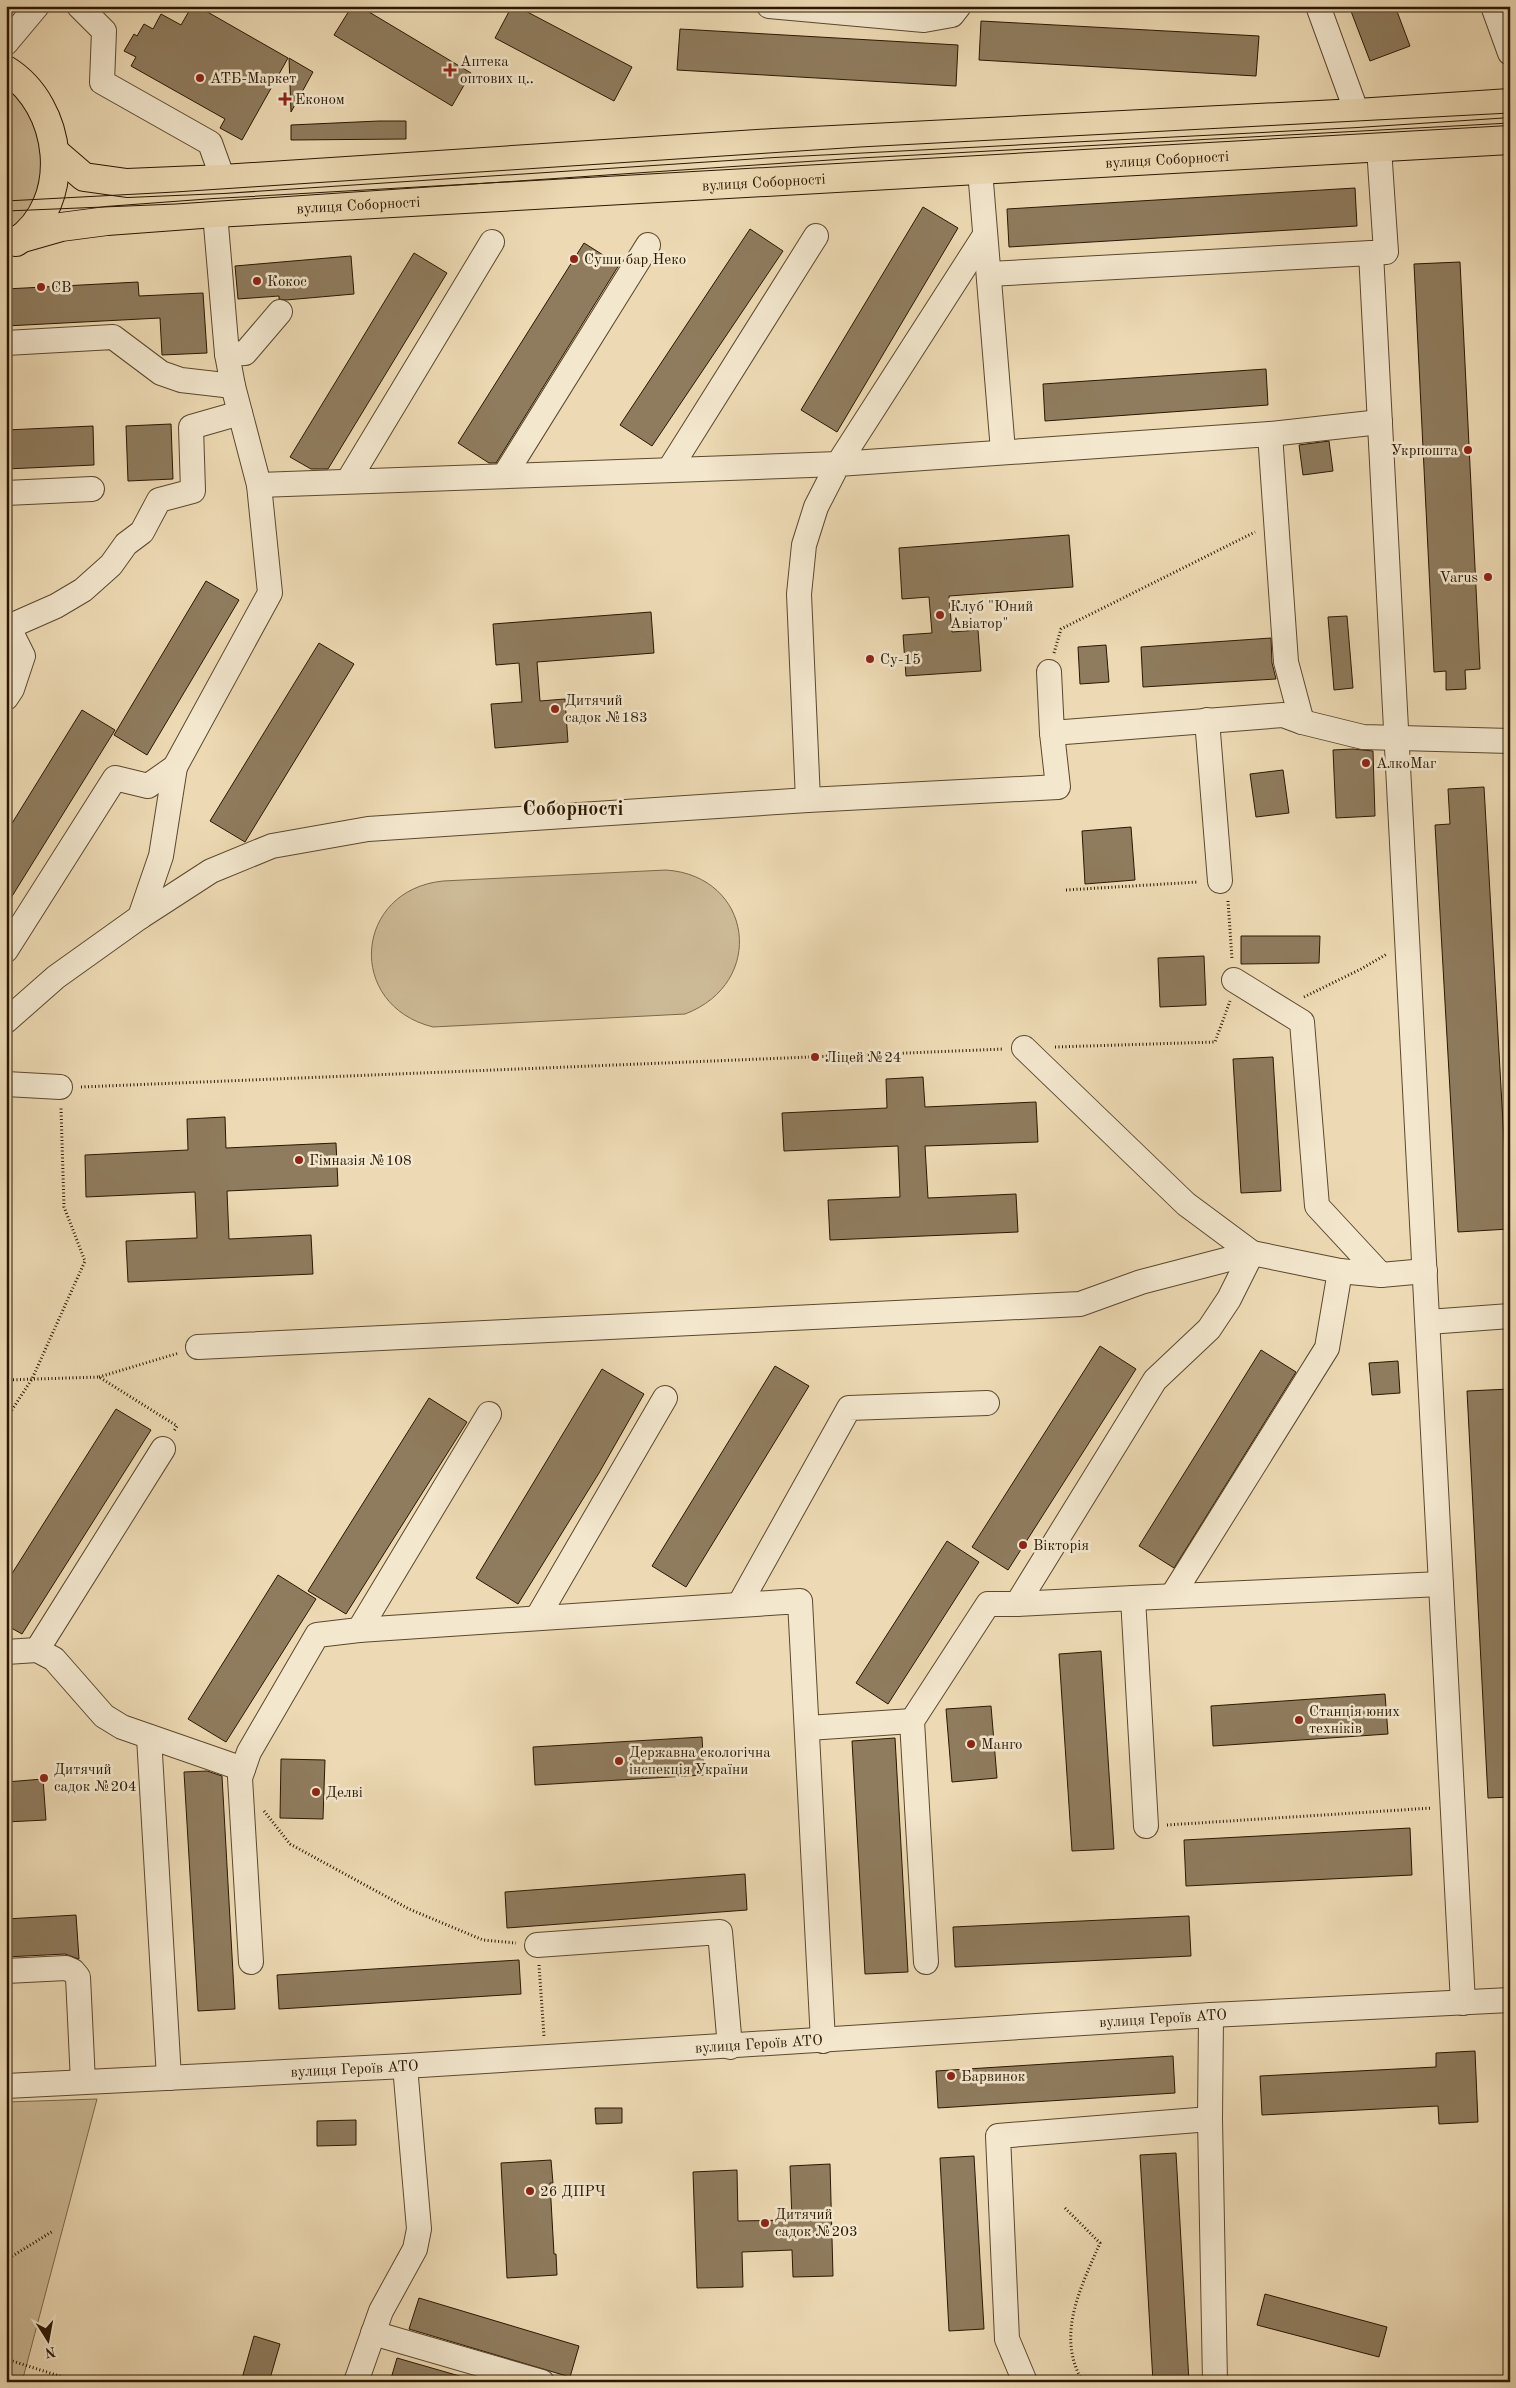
<svg xmlns="http://www.w3.org/2000/svg" width="1516" height="2388" viewBox="0 0 1516 2388" font-family="'Old Standard TT',serif">
  <rect width="100%" height="100%" fill="#eddab4"/>
  <filter id="stains"><feTurbulence type="fractalNoise" baseFrequency=".004" numOctaves="4"/><feColorMatrix values="0 0 0 0 .2 0 0 0 0 .09 0 0 0 0 .02 0 0 0 .5 -.17"/></filter>
  <radialGradient id="worn" r=".72"><stop offset=".6" stop-color="#630" stop-opacity="0"/><stop offset="1" stop-color="#630" stop-opacity=".3"/></radialGradient>
  <!-- green -->
  <g fill="#ccb995" stroke="#7b684a">
    <path d="M 6,84 C 42,112 52,161 34,203 C 28,216 17,225 6,235 Z"/>
    <path d="M 666,870 C 753,876 767,983 685,1014 L 433,1027 C 345,1005 354,890 443,881 Z"/>
    <polygon points="97,2099 22,2382 6,2382 6,2102"/>
  </g>
  <!-- building -->
  <g fill="#8f7c5e" stroke="#2a1700">
    <polygon points="192,6 197,6 288,58 242,140 220,128 225,119 131,66 136,57 124,51 134,34 137,36 144,24 153,29 161,14 181,25"/>
    <polygon points="352,6 359,6 471,73 452,106 334,35"/>
    <polygon points="512,6 516,6 632,67 614,101 495,38"/>
    <polygon points="1349,6 1395,6 1410,46 1370,61"/>
    <polygon points="981,21 1259,36 1256,76 979,60"/>
    <polygon points="680,29 958,45 956,86 677,70"/>
    <polygon points="289,58 313,72 291,112"/>
    <polygon points="379,121 406,121 406,139 291,140 291,125"/>
    <polygon points="1355,188 1357,226 1009,247 1007,209"/>
    <polygon points="923,207 958,228 837,432 801,410"/>
    <polygon points="750,229 783,251 652,446 620,425"/>
    <polygon points="584,243 619,265 496,463 489,463 458,443"/>
    <polygon points="414,253 447,273 328,469 311,469 290,457"/>
    <polygon points="351,256 354,294 286,300 279,299 279,296 238,299 235,266"/>
    <polygon points="1460,262 1480,669 1465,670 1466,689 1446,690 1446,671 1434,672 1414,264"/>
    <polygon points="138,282 139,296 203,293 207,353 162,355 160,318 6,326 6,289"/>
    <polygon points="1266,369 1268,405 1045,421 1043,384"/>
    <polygon points="171,424 173,479 128,481 126,426"/>
    <polygon points="93,426 94,465 6,469 6,430"/>
    <polygon points="1329,441 1333,471 1303,475 1299,445"/>
    <polygon points="1069,535 1073,587 949,596 952,632 978,630 981,671 906,676 903,635 932,633 929,597 902,599 899,548"/>
    <polygon points="206,581 239,600 147,755 114,735"/>
    <polygon points="651,612 654,653 537,662 540,701 565,699 568,742 495,748 491,704 522,702 519,663 496,665 493,624"/>
    <polygon points="1347,616 1353,688 1334,690 1328,617"/>
    <polygon points="1271,638 1272,663 1276,679 1143,687 1141,647"/>
    <polygon points="319,643 354,664 245,842 210,821"/>
    <polygon points="1106,645 1109,682 1080,684 1078,647"/>
    <polygon points="82,710 115,730 6,906 6,833"/>
    <polygon points="1353,749 1373,751 1375,816 1336,818 1333,750"/>
    <polygon points="1283,770 1289,813 1256,817 1250,774"/>
    <polygon points="1484,787 1509,1229 1458,1232 1435,825 1450,824 1448,789"/>
    <polygon points="1131,827 1135,880 1085,884 1082,831"/>
    <polygon points="1241,936 1320,936 1319,963 1241,964"/>
    <polygon points="1204,956 1206,1005 1160,1007 1158,958"/>
    <polygon points="1273,1057 1281,1191 1241,1193 1233,1059"/>
    <polygon points="923,1077 925,1107 1036,1102 1038,1142 925,1146 928,1198 1016,1194 1018,1232 830,1240 828,1200 900,1197 898,1146 784,1151 782,1113 887,1108 886,1079"/>
    <polygon points="225,1117 226,1148 336,1143 338,1186 227,1191 229,1239 311,1235 313,1274 128,1282 126,1241 197,1238 195,1192 86,1197 85,1155 188,1150 187,1119"/>
    <polygon points="1100,1346 1136,1369 1008,1570 972,1547"/>
    <polygon points="1261,1350 1296,1372 1174,1568 1139,1546"/>
    <polygon points="1398,1361 1400,1393 1372,1395 1369,1363"/>
    <polygon points="775,1366 809,1386 686,1587 652,1566"/>
    <polygon points="602,1369 644,1394 599,1473 518,1604 476,1578"/>
    <polygon points="1510,1389 1510,1797 1488,1798 1467,1391"/>
    <polygon points="429,1398 467,1422 346,1614 308,1591"/>
    <polygon points="116,1409 151,1430 22,1634 6,1625 6,1583"/>
    <polygon points="947,1541 979,1562 888,1704 856,1683"/>
    <polygon points="278,1575 316,1599 226,1742 188,1719"/>
    <polygon points="1101,1651 1114,1849 1072,1851 1059,1654"/>
    <polygon points="1385,1694 1388,1734 1213,1746 1211,1706"/>
    <polygon points="991,1706 997,1778 952,1782 946,1709"/>
    <polygon points="702,1737 704,1775 535,1785 533,1747"/>
    <polygon points="895,1738 908,1972 865,1974 852,1741"/>
    <polygon points="281,1759 325,1760 323,1819 280,1818"/>
    <polygon points="207,1771 222,1776 235,2009 198,2011 184,1772"/>
    <polygon points="43,1779 46,1820 6,1822 6,1782"/>
    <polygon points="1410,1828 1412,1875 1186,1886 1184,1840"/>
    <polygon points="745,1874 747,1910 507,1928 505,1892"/>
    <polygon points="76,1915 79,1959 65,1954 6,1957 6,1919"/>
    <polygon points="1189,1916 1191,1956 955,1967 953,1927"/>
    <polygon points="519,1960 521,1994 279,2009 277,1975"/>
    <polygon points="1475,2051 1478,2122 1439,2124 1438,2106 1262,2115 1260,2076 1436,2067 1436,2053"/>
    <polygon points="1173,2056 1175,2093 938,2108 936,2071"/>
    <polygon points="595,2108 622,2108 622,2123 596,2124"/>
    <polygon points="356,2120 356,2145 317,2146 317,2121"/>
    <polygon points="1176,2153 1189,2382 1153,2382 1140,2155"/>
    <polygon points="974,2156 984,2329 949,2331 940,2158"/>
    <polygon points="551,2160 553,2183 550,2183 554,2254 556,2254 557,2275 507,2278 501,2163"/>
    <polygon points="830,2164 833,2276 793,2277 792,2250 742,2252 743,2287 697,2288 693,2172 737,2170 738,2221 792,2220 790,2166"/>
    <polygon points="1265,2294 1387,2327 1379,2357 1257,2325"/>
    <polygon points="419,2298 579,2346 570,2377 409,2329"/>
    <polygon points="254,2336 280,2344 269,2382 241,2382"/>
    <polygon points="397,2358 463,2377 462,2382 390,2382"/>
  </g>
  <g fill="none" stroke-linecap="round" stroke-linejoin="round">
    <defs>
      <g id="minor">
        <polyline points="79,6 104,31 102,82 210,143 223,179"/>
        <polyline points="769,6 924,20 952,15 959,6"/>
        <polyline points="1318,6 1357,113"/>
        <polyline points="1493,6 1510,53"/>
        <polyline points="6,43 37,6"/>
        <polyline points="980,170 1003,451"/>
        <polyline points="215,213 227,354 233,386 259,485 838,464 985,235"/>
        <polyline points="1371,253 1386,252 1379,148"/>
        <polyline points="989,274 1371,253 1463,2003"/>
        <polyline points="6,343 113,337 161,373 181,380 233,386"/>
        <polyline points="227,354 245,353 280,312"/>
        <polyline points="1270,434 1380,422"/>
        <polyline points="669,470 816,236"/>
        <polyline points="504,476 648,245"/>
        <polyline points="348,481 492,242"/>
        <polyline points="6,493 92,489"/>
        <polyline points="6,628 56,606 83,590 111,565 126,544 142,532 159,500 193,491 191,427 240,413"/>
        <polyline points="6,628 9,628 23,656 12,689 6,698"/>
        <polyline points="1049,672 1052,733 1283,715 1302,722 1363,737 1510,741"/>
        <polyline points="1207,720 1220,881"/>
        <polyline points="808,800 799,594 804,545 816,507 838,464 1270,434 1286,662 1302,722"/>
        <polyline points="140,917 161,856 175,767"/>
        <polyline points="6,950 115,778 148,786 175,767 270,593 259,485"/>
        <polyline points="1234,980 1302,1022 1317,1206 1381,1275"/>
        <polyline points="6,1021 56,977 140,917 211,871 272,846 368,829 808,800 1058,787 1052,733"/>
        <polyline points="6,1084 60,1087"/>
        <polyline points="1428,1322 1510,1316"/>
        <polyline points="198,1347 1080,1304 1141,1282 1252,1253 1340,1271 1381,1275 1425,1271"/>
        <polyline points="1172,1596 1327,1348 1340,1271"/>
        <polyline points="1133,1598 1441,1584"/>
        <polyline points="1017,1604 1133,1598 1146,1826"/>
        <polyline points="739,1605 849,1408 987,1403"/>
        <polyline points="537,1618 665,1398"/>
        <polyline points="359,1630 800,1601 823,2041"/>
        <polyline points="37,1650 163,1449"/>
        <polyline points="6,1652 37,1650 54,1659 104,1716 122,1727 243,1769"/>
        <polyline points="808,1728 912,1721"/>
        <polyline points="149,1737 169,2078"/>
        <polyline points="537,1945 720,1932 730,2047"/>
        <polyline points="251,1962 240,1778 249,1752 317,1635 359,1630 489,1414"/>
        <polyline points="926,1962 912,1721 988,1604 1017,1604 1155,1380 1209,1329 1229,1299 1252,1253 1186,1204 1024,1048"/>
        <polyline points="6,1971 66,1968 73,1971 78,1977 83,2082"/>
        <polyline points="1211,2015 1210,2119 1215,2382"/>
        <path id="s1" d="M 6,2086 L 405,2066 L 1211,2015 L 1510,2000"/>
        <polyline points="373,2333 542,2382"/>
        <polyline points="356,2382 381,2311 415,2249 419,2229 405,2066"/>
        <polyline points="1025,2382 1007,2339 998,2136 1210,2119"/>
      </g>
      <g id="major">
        <path d="M 6,70 C 63,105 75,202 16,242"/>
        <polyline points="55,152 84,177 127,183 223,179 774,143 1357,113 1510,103"/>
        <path id="s2" d="M 19,239 L 61,227 L 107,221 L 215,213 L 1510,140"/>
      </g>
    </defs>
    <!-- minor casing -->
    <use href="#minor" stroke="#5b482d" stroke-width="26"/>
    <!-- major casing -->
    <use href="#major" stroke="#2a1700" stroke-width="30"/>
    <!-- path -->
    <g stroke="#2a1700" stroke-width="3" stroke-dasharray="1 2.5" stroke-linecap="butt">
      <polyline points="1054,653 1061,629 1255,532"/>
      <polyline points="1066,890 1198,882"/>
      <polyline points="1228,901 1232,959"/>
      <polyline points="1304,997 1361,969 1387,954"/>
      <polyline points="1055,1047 1215,1042 1230,1001"/>
      <polyline points="81,1087 1004,1049"/>
      <polyline points="99,1377 179,1353"/>
      <polyline points="6,1380 99,1377 177,1426 174,1431"/>
      <polyline points="6,1419 32,1379 85,1261 64,1207 61,1108"/>
      <polyline points="264,1811 290,1844 409,1909 483,1940 516,1943"/>
      <polyline points="1167,1825 1432,1808"/>
      <polyline points="539,1965 544,2036"/>
      <path d="M 1065,2208 L 1100,2243 C 1081,2287 1055,2336 1083,2382"/>
      <polyline points="6,2260 53,2231"/>
      <polyline points="6,2359 78,2382"/>
    </g>
    <!-- minor -->
    <use href="#minor" stroke="#f3e7ce" stroke-width="24"/>
    <!-- major -->
    <use href="#major" stroke="#eddab4" stroke-width="28"/>
    <!-- tram -->
    <g stroke="#2a1700" stroke-width="1">
      <polyline points="6,201 175,192 860,147 1510,113"/>
      <polyline points="6,211 176,204 860,158 1510,123"/>
    </g>
  </g>
  <!-- markers -->
  <g fill="#8f2418" stroke="#f3e7ce" stroke-width="2">
    <path d="M447.5 62.5h5v5h5v5h-5v5h-5v-5h-5v-5h5z"/>
    <circle cx="200" cy="78" r="5"/>
    <path d="M282.5 91.5h5v5h5v5h-5v5h-5v-5h-5v-5h5z"/>
    <circle cx="574" cy="259" r="5"/>
    <circle cx="257" cy="281" r="5"/>
    <circle cx="41" cy="287" r="5"/>
    <circle cx="1468" cy="450" r="5"/>
    <circle cx="1488" cy="577" r="5"/>
    <circle cx="940" cy="615" r="5"/>
    <circle cx="870" cy="659" r="5"/>
    <circle cx="555" cy="709" r="5"/>
    <circle cx="1366" cy="763" r="5"/>
    <circle cx="815" cy="1057" r="5"/>
    <circle cx="299" cy="1160" r="5"/>
    <circle cx="1023" cy="1545" r="5"/>
    <circle cx="1299" cy="1720" r="5"/>
    <circle cx="971" cy="1744" r="5"/>
    <circle cx="619" cy="1761" r="5"/>
    <circle cx="44" cy="1778" r="5"/>
    <circle cx="316" cy="1792" r="5"/>
    <circle cx="951" cy="2076" r="5"/>
    <circle cx="530" cy="2191" r="5"/>
    <circle cx="765" cy="2223" r="5"/>
  </g>
  <g text-anchor="middle" stroke-width="5" stroke-linejoin="round" paint-order="stroke">
    <!-- poi labels -->
    <g font-size="15" fill="#2a1700" stroke="#f3e7ce" text-anchor="start">
      <text x="460" y="66">Аптека<tspan x="460" dy="17">оптових ц‥</tspan></text>
      <text x="210" y="83">АТБ-Маркет</text>
      <text x="295" y="104">Економ</text>
      <text x="584" y="264">Суши бар Неко</text>
      <text x="267" y="286">Кокос</text>
      <text x="51" y="292">СВ</text>
      <text x="1458" y="455" text-anchor="end">Укрпошта</text>
      <text x="1478" y="582" text-anchor="end">Varus</text>
      <text x="950" y="611">Клуб "Юний<tspan x="950" dy="17">Авіатор"</tspan></text>
      <text x="880" y="664">Су-15</text>
      <text x="565" y="705">Дитячий<tspan x="565" dy="17">садок №183</tspan></text>
      <text x="1376" y="768">АлкоМаг</text>
      <text x="825" y="1062">Ліцей №24</text>
      <text x="309" y="1165">Гімназія №108</text>
      <text x="1033" y="1550">Вікторія</text>
      <text x="1309" y="1716">Станція юних<tspan x="1309" dy="17">техніків</tspan></text>
      <text x="981" y="1749">Манго</text>
      <text x="629" y="1757">Державна екологічна<tspan x="629" dy="17">інспекція України</tspan></text>
      <text x="54" y="1774">Дитячий<tspan x="54" dy="17">садок №204</tspan></text>
      <text x="326" y="1797">Делві</text>
      <text x="961" y="2081">Барвинок</text>
      <text x="540" y="2196">26 ДПРЧ</text>
      <text x="775" y="2219">Дитячий<tspan x="775" dy="17">садок №203</tspan></text>
    </g>
    <!-- street labels -->
    <g font-size="15" fill="#2a1700" stroke="#f3e7ce">
      <text dy="5" stroke="none"><textPath href="#s2" startOffset="1152">вулиця Соборності</textPath></text>
      <text dy="5" stroke="none"><textPath href="#s2" startOffset="748">вулиця Соборності</textPath></text>
      <text dy="5" stroke="none"><textPath href="#s2" startOffset="342">вулиця Соборності</textPath></text>
      <text dy="5" stroke="none"><textPath href="#s1" startOffset="1159">вулиця Героїв АТО</textPath></text>
      <text dy="5" stroke="none"><textPath href="#s1" startOffset="754">вулиця Героїв АТО</textPath></text>
      <text dy="5" stroke="none"><textPath href="#s1" startOffset="349">вулиця Героїв АТО</textPath></text>
    </g>
    <!-- district labels -->
    <g font-size="20" font-weight="bold" fill="#2a1700" stroke="#f3e7ce">
      <text x="573" y="815">Соборності</text>
    </g>
  </g>
  <!-- margin -->
  <rect width="1516" height="2388" fill="none" stroke="#eddab4" stroke-width="25"/>
  <rect x="8" y="8" width="1501" height="2373" fill="none" stroke="#2a1700" stroke-width="2.5"/>
  <rect x="12" y="12" width="1491" height="2363" fill="none" stroke="#2a1700"/>
  <!-- north arrow -->
  <g transform="translate(48 2340) rotate(169)" stroke="#f3e7ce" stroke-width="4" paint-order="stroke">
  <path d="M0-4L9 19L0 12L-9 19Z" fill="#2a1700"/>
  <text y="-8" font-size="14" font-weight="bold" text-anchor="middle" fill="#2a1700">N</text>
  </g>
  <rect width="100%" height="100%" filter="url(#stains)"/>
  <rect width="100%" height="100%" fill="url(#worn)"/>
</svg>
